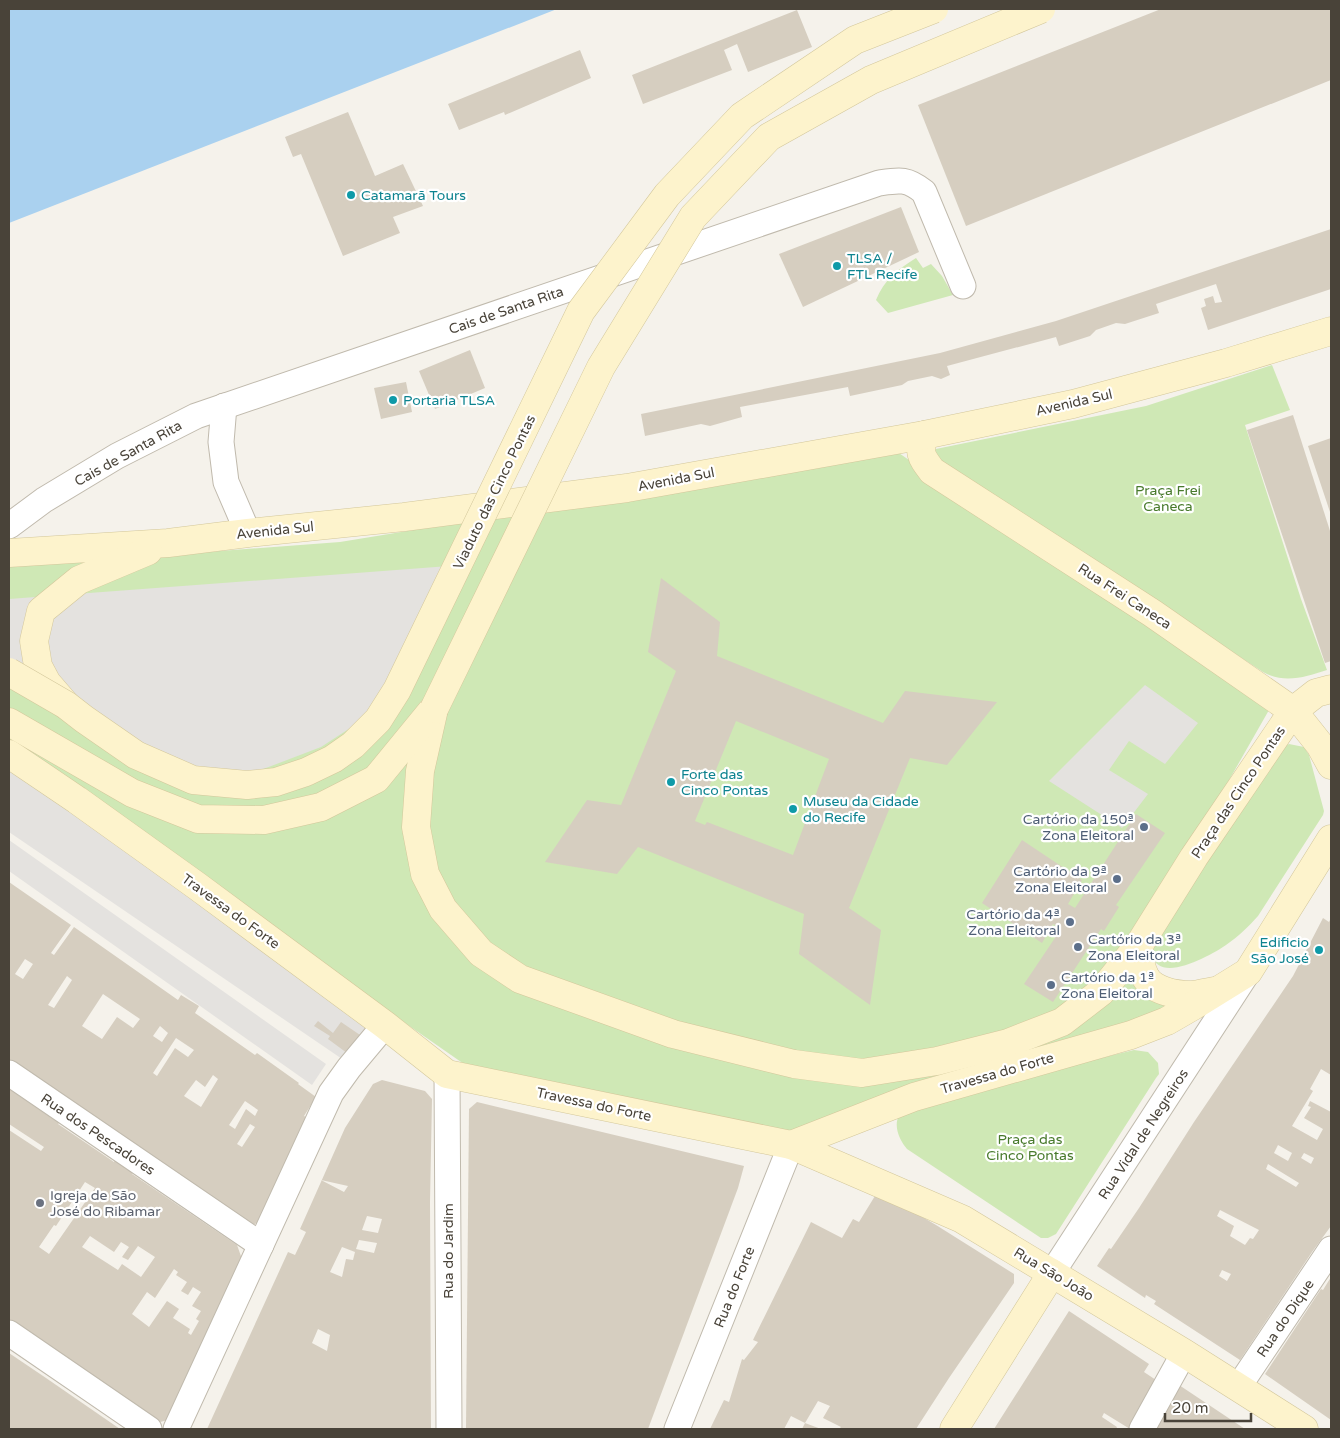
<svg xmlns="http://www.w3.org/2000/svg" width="1340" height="1438" viewBox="0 0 1340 1438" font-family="'Varela Round',sans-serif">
  <rect width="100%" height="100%" fill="#f5f2eb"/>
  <!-- green -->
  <g fill="#cfe8b5">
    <path d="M 916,258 L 923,268 L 931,264 L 942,276 L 953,295 L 888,313 L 876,300 C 884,280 898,269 916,258 Z"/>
    <path d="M 1272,365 L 1290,410 L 1245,425 L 1301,599 L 1327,670 C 1306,677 1284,684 1263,672 L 926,451 L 1146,406 Z"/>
    <polygon points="896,451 1269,710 1192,845 1128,944 1171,1009 795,1134 474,1071 9,747 9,567 340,542"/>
    <path d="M 1289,744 L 1304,747 L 1309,755 L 1324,811 L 1323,815 L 1258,916 C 1249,926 1238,937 1226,945 C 1213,954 1158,986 1152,954 C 1152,951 1153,946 1153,943 L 1285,746 Z"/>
    <path d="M 1134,1050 L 1148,1052 L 1158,1063 L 1159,1074 L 1156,1078 L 1056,1234 L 1048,1238 L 1041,1238 L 907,1149 C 900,1141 893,1127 899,1115 C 901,1111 907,1107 911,1104 Z"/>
  </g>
  <!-- parking -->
  <g fill="#e4e2df">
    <polygon points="449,566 406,664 361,721 321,747 253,773 193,777 9,677 9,599"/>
    <polygon points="1145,685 1198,723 1165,764 1129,741 1109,770 1148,794 1122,828 1049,781"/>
    <polygon points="9,755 381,1023 348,1063 9,832"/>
    <polygon points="9,840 326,1064 312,1085 9,871"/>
  </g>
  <!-- water -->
  <polygon fill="#aad1ef" points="9,9 557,9 9,223"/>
  <!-- building -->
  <g fill="#d6cec0" fill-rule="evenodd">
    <polygon points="1161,9 1331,9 1331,80 966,226 918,105"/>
    <polygon points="797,10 812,47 748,72 737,44 724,50 732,70 643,104 632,75"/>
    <polygon points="580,50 591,78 505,115 504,112 459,130 448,104"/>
    <polygon points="348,112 375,176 403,164 423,206 393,217 400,233 343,256 301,154 293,157 285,137"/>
    <polygon points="901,207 919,252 803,307 779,254"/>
    <polygon points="1331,229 1331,289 1208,330 1201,308 1206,306 1204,299 1213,296 1215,303 1222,302 1216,284 1156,304 1159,313 1125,324 1116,323 1096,330 1090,336 1059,346 1056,337 947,366 950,375 941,379 932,376 908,381 902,385 850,396 848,387 740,407 742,417 710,426 701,424 645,436 641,414 940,353 1056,321"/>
    <polygon points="470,350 485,388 435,409 419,371"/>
    <polygon points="406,382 412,412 381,419 374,388"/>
    <polygon points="1293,415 1331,534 1331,661 1325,663 1247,430"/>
    <polygon points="1331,438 1331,515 1308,446"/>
    <path d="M 661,578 L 720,622 L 717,656 L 883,723 L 905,691 L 997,702 L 947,765 L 910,758 L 849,908 L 881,930 L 870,1005 L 799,954 L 804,914 L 638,847 L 617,874 L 545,862 L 587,800 L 621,805 L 676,671 L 648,652 ZM 736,721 L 829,759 L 793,855 L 707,822 L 705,825 L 695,821 Z"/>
    <polygon points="1136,814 1165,833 1116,905 1119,907 1104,931 1101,929 1053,1002 1024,984 1061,929 1053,924 1042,943 982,903 1022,840 1082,880 1068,904 1075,908"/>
    <path d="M 9,882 L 71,925 L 51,953 L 54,955 L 74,927 L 178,1000 L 181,995 L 199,1006 L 195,1013 L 255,1055 L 257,1053 L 299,1083 L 298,1084 L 316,1097 L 304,1116 L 308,1118 L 259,1223 L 250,1225 L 9,1062 ZM 25,959 L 33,964 L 23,979 L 15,974 ZM 67,976 L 72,980 L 54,1008 L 48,1005 ZM 103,994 L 140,1019 L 133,1028 L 117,1017 L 102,1039 L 82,1026 ZM 160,1026 L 168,1033 L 162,1042 L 153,1036 ZM 176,1038 L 194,1050 L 188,1057 L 175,1048 L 157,1076 L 153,1073 ZM 213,1075 L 218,1079 L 201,1107 L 184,1096 L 196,1080 L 205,1087 ZM 245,1101 L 258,1110 L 255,1116 L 246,1109 L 235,1129 L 229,1125 ZM 250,1124 L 255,1127 L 242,1147 L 237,1144 Z"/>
    <path d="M 1323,918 L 1329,922 L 1331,918 L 1331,1075 L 1321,1069 L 1310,1089 L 1313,1091 L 1292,1126 L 1317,1140 L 1323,1129 L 1304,1118 L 1311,1107 L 1308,1106 L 1310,1101 L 1331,1112 L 1331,1226 L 1312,1252 L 1240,1360 L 1154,1304 L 1156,1301 L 1146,1295 L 1145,1298 L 1097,1266 L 1109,1248 L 1111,1249 L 1139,1208 L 1194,1122 L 1293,976 ZM 1278,1145 L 1292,1153 L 1288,1161 L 1274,1153 ZM 1304,1153 L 1314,1158 L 1311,1164 L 1301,1158 ZM 1268,1164 L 1299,1183 L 1296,1187 L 1266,1169 ZM 1220,1210 L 1259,1230 L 1253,1239 L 1250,1238 L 1245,1245 L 1230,1236 L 1234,1226 L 1217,1216 ZM 1222,1270 L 1231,1274 L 1227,1281 L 1219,1276 Z"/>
    <polygon points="318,1021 333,1033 341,1022 360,1035 347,1053 328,1039 330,1036 314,1026"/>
    <path d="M 382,1080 L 425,1091 L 432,1099 L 430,1202 L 431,1429 L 207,1429 L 288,1252 L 295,1255 L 306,1232 L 300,1229 L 345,1128 L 373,1084 ZM 321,1180 L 348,1186 L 344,1192 ZM 367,1216 L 382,1219 L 378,1233 L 362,1230 ZM 359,1240 L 377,1243 L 374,1253 L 356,1249 ZM 342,1247 L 355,1252 L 353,1260 L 346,1259 L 342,1277 L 330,1272 ZM 318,1329 L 330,1335 L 327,1351 L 312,1343 Z"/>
    <path d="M 9,1089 L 59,1123 L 58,1124 L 114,1162 L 115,1160 L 133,1172 L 132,1174 L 237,1245 L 242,1259 L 168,1420 L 156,1423 L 9,1320 L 9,1130 L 41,1151 L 44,1147 L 9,1124 ZM 85,1182 L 95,1188 L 49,1254 L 39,1247 L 54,1225 L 56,1226 ZM 90,1236 L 114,1252 L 121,1242 L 129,1247 L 122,1257 L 128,1260 L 138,1246 L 155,1257 L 141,1277 L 122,1264 L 118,1270 L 82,1247 ZM 174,1269 L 178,1272 L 176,1275 L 187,1282 L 181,1291 L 188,1295 L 193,1287 L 201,1292 L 192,1306 L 201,1311 L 196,1319 L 199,1321 L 191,1335 L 188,1333 L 190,1329 L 173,1318 L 179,1309 L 167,1301 L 149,1327 L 132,1314 L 147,1292 L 155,1298 Z"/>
    <polygon points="477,1102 744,1166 738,1188 648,1429 466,1429 469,1109"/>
    <polygon points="878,1191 936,1225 1014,1274 1014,1283 949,1378 916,1429 839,1429 841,1427 823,1418 830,1406 818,1401 805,1423 791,1416 784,1429 710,1429 724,1400 729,1402 742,1359 744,1360 758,1342 753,1340 811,1222 842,1238 853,1219 859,1222"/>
    <polygon points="1331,1277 1331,1420 1265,1374 1321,1289 1323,1290"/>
    <polygon points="1069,1311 1149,1364 1144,1372 1159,1382 1130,1429 1104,1413 1102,1417 1117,1427 1116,1429 994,1429"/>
    <polygon points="9,1353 46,1378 120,1429 9,1429"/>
    <polygon points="1179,1385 1245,1429 1155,1429"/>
    <polygon points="805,1423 821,1429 802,1429"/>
  </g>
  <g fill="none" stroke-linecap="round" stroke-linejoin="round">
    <defs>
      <g id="street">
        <polyline points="224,406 221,442 226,482 248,533"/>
        <path d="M 9,526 L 44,500 L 117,456 L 196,416 L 879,183 C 899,180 907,178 924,192 L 963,286"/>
        <polyline points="9,1073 261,1245"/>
        <polyline points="447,1074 449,1429"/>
        <polyline points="1052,1273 1248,972"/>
        <polyline points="9,1333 149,1429"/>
        <polyline points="1239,1386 1331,1249"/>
        <polyline points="176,1429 331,1093 349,1068 385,1025"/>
        <polyline points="677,1429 791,1145"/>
        <polyline points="1142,1429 1184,1353"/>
      </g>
      <g id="secondary">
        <path d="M 924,435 C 919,454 920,455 932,471 L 1152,613 L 1293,711 L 1320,745 L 1331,765"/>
        <polyline points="9,553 168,543 248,533 404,517 627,488 924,435 1073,404 1226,363 1331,331"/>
        <polyline points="66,705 47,683 38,666 34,641 41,611 79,580 148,551"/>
        <polyline points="434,709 420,771 416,827 425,874 443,909 481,953 520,979 673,1034 794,1064 862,1073 937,1061 1008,1043 1062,1022 1101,992 1139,945 1194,857 1293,711 1316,693 1331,689"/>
        <polyline points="9,722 132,793 198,819 264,820 321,807 376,779 431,712"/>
        <polyline points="9,754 77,800 197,886 385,1025 447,1074 791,1145 962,1219 1184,1353 1304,1429"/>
        <path d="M 1139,945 C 1139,955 1140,966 1145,976 C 1152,991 1176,995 1191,995 C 1198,995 1207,992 1214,991"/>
        <polyline points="791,1145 914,1097 1131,1035 1167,1021 1193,1006 1248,972 1331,839"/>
        <polyline points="954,1429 1052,1273"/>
      </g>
    </defs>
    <!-- street casing -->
    <use href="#street" stroke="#c0baad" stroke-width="27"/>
    <!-- secondary casing -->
    <use href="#secondary" stroke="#d3c79b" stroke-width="29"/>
    <!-- street -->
    <use href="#street" stroke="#fff" stroke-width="25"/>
    <!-- secondary -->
    <use href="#secondary" stroke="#fdf3cc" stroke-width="28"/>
    <defs>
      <g id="secondary-bridge">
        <polyline points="9,672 66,705 84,719 136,755 193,780 247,785 276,782 306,772 333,759 353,745 378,720 397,690 581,311 667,195 742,116 855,40 934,9"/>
        <polyline points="434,709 601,367 693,217 769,137 871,80 1041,9"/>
      </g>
    </defs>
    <!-- secondary-bridge casing -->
    <use href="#secondary-bridge" stroke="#d3c79b" stroke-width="29" stroke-linecap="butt"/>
    <!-- secondary-bridge -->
    <use href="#secondary-bridge" stroke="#fdf3cc" stroke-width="28"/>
  </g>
  <!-- markers -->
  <g fill="#0f9aa8" stroke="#fff" stroke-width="2">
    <circle cx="351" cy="195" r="5"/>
    <circle cx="837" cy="266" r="5"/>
    <circle cx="393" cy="400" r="5"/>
    <circle cx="671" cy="782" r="5"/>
    <circle cx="793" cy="809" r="5"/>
    <circle cx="1319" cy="950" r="5"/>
  </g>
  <g fill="#5c6f8a" stroke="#fff" stroke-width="2">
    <circle cx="1144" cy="827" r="5"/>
    <circle cx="1117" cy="879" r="5"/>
    <circle cx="1070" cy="922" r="5"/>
    <circle cx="1078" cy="947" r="5"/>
    <circle cx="1051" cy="985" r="5"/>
  </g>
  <circle fill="#6b7280" stroke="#fff" stroke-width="2" cx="40" cy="1203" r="5"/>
  <g text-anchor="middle" stroke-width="4.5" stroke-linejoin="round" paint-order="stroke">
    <!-- culture labels -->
    <g font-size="14" fill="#0d838f" stroke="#fff" text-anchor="start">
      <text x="361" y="200">Catamarã Tours</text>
      <text x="847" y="263">TLSA /<tspan x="847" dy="16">FTL Recife</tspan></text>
      <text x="403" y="405">Portaria TLSA</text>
      <text x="681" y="779">Forte das<tspan x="681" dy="16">Cinco Pontas</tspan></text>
      <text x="803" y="806">Museu da Cidade<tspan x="803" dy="16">do Recife</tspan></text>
      <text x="1309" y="947" text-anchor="end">Edificio<tspan x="1309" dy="16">São José</tspan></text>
    </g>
    <!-- street labels -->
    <g font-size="14" fill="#494339" stroke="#fff">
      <text transform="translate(506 310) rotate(-19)" y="5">Cais de Santa Rita</text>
      <text transform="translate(1074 402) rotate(-13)" y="5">Avenida Sul</text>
      <text transform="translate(128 453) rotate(-29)" y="5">Cais de Santa Rita</text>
      <text transform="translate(676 479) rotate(-11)" y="5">Avenida Sul</text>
      <text transform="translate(494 492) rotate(-64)" y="5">Viaduto das Cinco Pontas</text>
      <text transform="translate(275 530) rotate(-6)" y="5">Avenida Sul</text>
      <text transform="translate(1125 596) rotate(33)" y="5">Rua Frei Caneca</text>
      <text transform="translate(1238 792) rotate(-56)" y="5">Praça das Cinco Pontas</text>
      <text transform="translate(231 911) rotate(36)" y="5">Travessa do Forte</text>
      <text transform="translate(997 1073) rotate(-16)" y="5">Travessa do Forte</text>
      <text transform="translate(594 1104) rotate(12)" y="5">Travessa do Forte</text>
      <text transform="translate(98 1134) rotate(34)" y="5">Rua dos Pescadores</text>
      <text transform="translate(1143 1134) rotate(-57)" y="5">Rua Vidal de Negreiros</text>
      <text transform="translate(448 1251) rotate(-90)" y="5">Rua do Jardim</text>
      <text transform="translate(1054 1274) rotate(31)" y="5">Rua São João</text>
      <text transform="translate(734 1287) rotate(-68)" y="5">Rua do Forte</text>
      <text transform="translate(1285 1318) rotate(-56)" y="5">Rua do Dique</text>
    </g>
    <!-- park labels -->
    <g font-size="14" fill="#487a2c" stroke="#fff">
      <text x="1168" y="495">Praça Frei<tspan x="1168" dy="16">Caneca</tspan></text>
      <text x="1030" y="1144">Praça das<tspan x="1030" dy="16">Cinco Pontas</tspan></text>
    </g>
    <!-- service labels -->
    <g font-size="14" fill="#4e5e75" stroke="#fff" text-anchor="end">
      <text x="1134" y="824">Cartório da 150ª<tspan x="1134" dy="16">Zona Eleitoral</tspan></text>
      <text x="1107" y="876">Cartório da 9ª<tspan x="1107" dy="16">Zona Eleitoral</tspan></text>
      <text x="1060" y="919">Cartório da 4ª<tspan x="1060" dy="16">Zona Eleitoral</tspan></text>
      <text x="1088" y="944" text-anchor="start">Cartório da 3ª<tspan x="1088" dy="16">Zona Eleitoral</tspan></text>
      <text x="1061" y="982" text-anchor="start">Cartório da 1ª<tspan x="1061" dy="16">Zona Eleitoral</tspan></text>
    </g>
    <!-- worship labels -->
    <g font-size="14" fill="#5b616d" stroke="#fff" text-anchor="start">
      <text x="50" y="1200">Igreja de São<tspan x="50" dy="16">José do Ribamar</tspan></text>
    </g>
  </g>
  <!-- border -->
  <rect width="1340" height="1438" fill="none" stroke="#494339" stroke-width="20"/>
  <!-- scale -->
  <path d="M1165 1413v8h86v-8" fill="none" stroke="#494339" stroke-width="2.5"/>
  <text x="1172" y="1413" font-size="15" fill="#494339" stroke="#ffffff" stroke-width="4" paint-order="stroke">20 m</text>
</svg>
